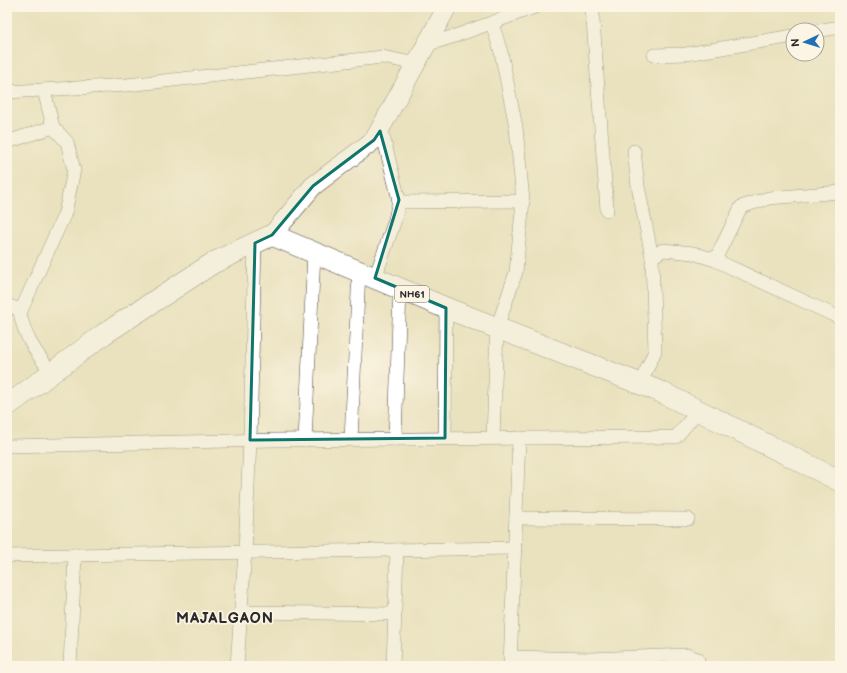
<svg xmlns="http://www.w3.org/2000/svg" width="847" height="673" viewBox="0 0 847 673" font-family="'Balsamiq Sans',sans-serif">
  <rect width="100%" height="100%" fill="#fcf5e5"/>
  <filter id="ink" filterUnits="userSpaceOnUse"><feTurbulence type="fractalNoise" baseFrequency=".025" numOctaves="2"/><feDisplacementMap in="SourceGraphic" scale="8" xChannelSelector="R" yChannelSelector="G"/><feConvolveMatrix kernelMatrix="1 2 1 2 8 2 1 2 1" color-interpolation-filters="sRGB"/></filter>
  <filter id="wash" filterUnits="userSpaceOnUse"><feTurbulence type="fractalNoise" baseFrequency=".012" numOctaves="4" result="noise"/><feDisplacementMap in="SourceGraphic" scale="16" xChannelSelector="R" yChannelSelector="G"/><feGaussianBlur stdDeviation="0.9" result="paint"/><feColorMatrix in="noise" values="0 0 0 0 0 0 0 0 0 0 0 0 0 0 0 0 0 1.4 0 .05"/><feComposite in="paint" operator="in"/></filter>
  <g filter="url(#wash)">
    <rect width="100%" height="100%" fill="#eae1be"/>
  </g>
  <g filter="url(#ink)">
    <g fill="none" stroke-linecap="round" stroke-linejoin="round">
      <defs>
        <g id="street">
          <polyline points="592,7 607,210"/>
          <polyline points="492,23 501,52 516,127 523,201 516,272 497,328 493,438"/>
          <polyline points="817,31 840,27"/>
          <polyline points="426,45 455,36 535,7"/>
          <polyline points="654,55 686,54 793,36"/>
          <path d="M 44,90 L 53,127 L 67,142 L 74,170 L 65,213 L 20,313 C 25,338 36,353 52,373"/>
          <polyline points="7,92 127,85 383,57 416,64"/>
          <polyline points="7,142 53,127"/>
          <polyline points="634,151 638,186 652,257 663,250 693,253 715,260"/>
          <polyline points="840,192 769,198 741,207 715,260 840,318"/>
          <polyline points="398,202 523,201"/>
          <polyline points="375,278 395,220 399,200 384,140 380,131"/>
          <polyline points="7,305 21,310"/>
          <polyline points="640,384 655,351 652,257"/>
          <polyline points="445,438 446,308"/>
          <polyline points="351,439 359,271"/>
          <polyline points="395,439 400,289"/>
          <polyline points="305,440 314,253"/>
          <polyline points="7,446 274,440 676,437 698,411"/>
          <polyline points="516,518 688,519"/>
          <polyline points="7,556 515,548"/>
          <polyline points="241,612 395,614"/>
          <polyline points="510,657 590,659 687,655 698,659"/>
          <polyline points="70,666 75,555"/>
          <polyline points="237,666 245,552 250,440 255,243"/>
          <polyline points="393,666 397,550"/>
          <polyline points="510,666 519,438"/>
        </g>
        <polyline id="secondary" points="272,235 313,186 374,140 447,7"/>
        <polyline id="primary" points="7,406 104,334 213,263 272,235 446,308 661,392 840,481"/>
      </defs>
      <!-- street casing -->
      <use href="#street" stroke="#484641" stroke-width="14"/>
      <!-- secondary casing -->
      <use href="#secondary" stroke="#484641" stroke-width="20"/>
      <!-- primary casing -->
      <use href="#primary" stroke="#484641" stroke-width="22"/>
      <!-- street -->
      <use href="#street" stroke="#fff" stroke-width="13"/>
      <!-- secondary -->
      <use href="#secondary" stroke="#fff" stroke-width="19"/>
      <!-- primary -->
      <use href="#primary" stroke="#fff" stroke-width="21"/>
    </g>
  </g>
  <!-- marked area -->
  <path d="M0 0H847V673H0ZM 380,131 L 399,200 L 375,278 L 446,308 L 445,438 L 250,440 L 255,243 L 272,235 L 313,186 L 374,140 Z" fill="#eae1be" fill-opacity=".55" fill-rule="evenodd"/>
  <path fill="none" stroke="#0f766e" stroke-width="3" stroke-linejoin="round" d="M 380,131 L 399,200 L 375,278 L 446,308 L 445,438 L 250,440 L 255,243 L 272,235 L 313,186 L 374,140 Z"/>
  <g text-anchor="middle" stroke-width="3.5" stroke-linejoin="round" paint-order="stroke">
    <!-- shield labels -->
    <rect fill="#fcf5e5" stroke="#6a6863" stroke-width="1" x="395" y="286" width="34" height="16" rx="3"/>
    <g font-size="10" font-weight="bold" fill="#2b2b2b">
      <text x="412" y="298">NH61</text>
    </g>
    <!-- district labels -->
    <g font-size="15" font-weight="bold" letter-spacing="1" fill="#2b2b2b" stroke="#fcf5e5">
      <text x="225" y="623">MAJALGAON</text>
    </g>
  </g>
  <!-- margin -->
  <rect width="847" height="673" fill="none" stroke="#fcf5e5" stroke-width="24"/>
  <!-- north arrow -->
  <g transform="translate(805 42) rotate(266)"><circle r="19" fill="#fcf5e5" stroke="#a8a49b"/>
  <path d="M0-3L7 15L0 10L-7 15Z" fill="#1f6fb2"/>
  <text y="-6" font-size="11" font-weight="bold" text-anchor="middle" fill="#2b2b2b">N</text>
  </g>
</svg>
